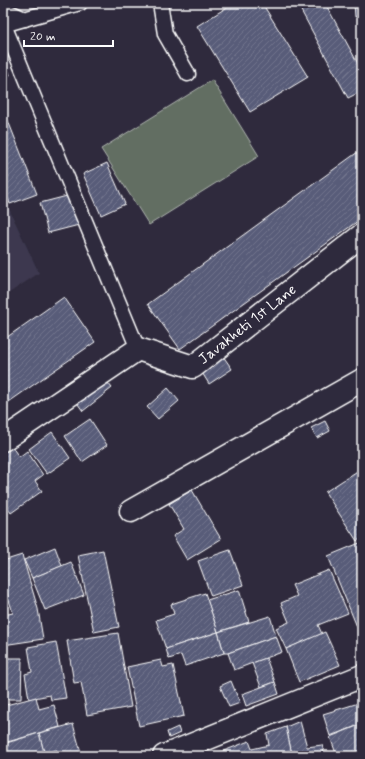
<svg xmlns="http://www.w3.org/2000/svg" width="365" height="759" viewBox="0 0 365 759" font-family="Mynerve,sans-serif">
  <defs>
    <pattern id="building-hatch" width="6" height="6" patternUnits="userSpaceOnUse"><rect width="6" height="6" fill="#595c79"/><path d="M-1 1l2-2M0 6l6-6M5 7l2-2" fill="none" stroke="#72748d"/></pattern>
  </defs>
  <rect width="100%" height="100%" fill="#2f2a3d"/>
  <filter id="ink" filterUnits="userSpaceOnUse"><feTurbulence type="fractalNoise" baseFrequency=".025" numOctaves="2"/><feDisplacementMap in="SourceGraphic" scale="8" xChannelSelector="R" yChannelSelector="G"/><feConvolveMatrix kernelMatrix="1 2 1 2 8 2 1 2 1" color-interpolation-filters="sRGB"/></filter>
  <g filter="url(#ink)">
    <!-- built -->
    <polygon fill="#3c394f" points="3,196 39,273 3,297"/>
    <!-- green -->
    <polygon fill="#626e62" stroke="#b0b6b0" points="212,80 259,156 149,225 101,149"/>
    <!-- building -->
    <g fill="url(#building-hatch)" stroke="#fff">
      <polygon points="234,3 262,3 308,77 250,112 197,26"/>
      <polygon points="297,3 325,3 362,71 362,91 348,98"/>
      <polygon points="354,3 362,3 362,30 360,16 355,17"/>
      <polygon points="3,55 10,75 3,78"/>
      <polygon points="3,108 37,194 10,204 3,185"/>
      <polygon points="362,149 362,218 180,349 148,304"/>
      <polygon points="107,163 125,204 101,215 83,174"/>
      <polygon points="71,195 79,225 48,233 40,203"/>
      <polygon points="64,297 95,342 3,406 3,340"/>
      <polygon points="223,356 232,369 209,384 201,371"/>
      <polygon points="103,377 112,388 83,411 75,400"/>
      <polygon points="168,388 179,401 158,419 147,407"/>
      <polygon points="90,419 107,445 82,462 65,436"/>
      <polygon points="325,421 330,431 317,438 311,428"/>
      <polygon points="52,432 70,458 47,474 29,449"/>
      <polygon points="10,444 19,457 27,451 43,475 35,481 42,491 11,513 6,505 3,507 3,449"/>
      <polygon points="362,468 362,538 357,541 325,492"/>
      <polygon points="192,490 221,539 187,560 173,536 184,529 169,504"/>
      <polygon points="362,542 362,639 328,556"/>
      <polygon points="55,547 62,566 32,578 24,560"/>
      <polygon points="103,550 119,627 94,632 78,555"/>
      <polygon points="230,550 243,585 211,596 198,561"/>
      <polygon points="22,555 38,609 43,639 3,645 3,615 13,613 3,581 3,561"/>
      <polygon points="71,562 84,595 45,610 32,578"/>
      <polygon points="329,570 348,613 318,625 322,634 286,649 276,628 289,622 281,603 297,596 292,585"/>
      <polygon points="239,590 249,622 218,632 207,600"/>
      <polygon points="205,593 218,632 166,649 156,620 174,614 171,604"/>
      <polygon points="270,616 276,636 228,653 224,653 218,632"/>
      <polygon points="218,632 224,653 185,666 181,655 169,659 166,649"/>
      <polygon points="325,632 340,665 299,682 286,649"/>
      <polygon points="118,633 131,707 87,715 81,682 74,683 67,641"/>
      <polygon points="276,636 282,652 234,670 228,653"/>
      <polygon points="56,642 66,698 51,700 50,695 29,699 25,674 32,672 28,647"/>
      <polygon points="3,658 22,658 21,699 3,699"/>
      <polygon points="266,658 275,682 261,687 252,663"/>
      <polygon points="161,660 163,667 173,665 184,716 139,726 127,667"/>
      <polygon points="231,681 240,703 229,707 220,686"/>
      <polygon points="275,682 279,694 246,706 242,694"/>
      <polygon points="36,697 39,709 54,705 60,727 4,743 3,739 3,702 6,701 6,705"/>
      <polygon points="362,702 362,724 330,736 323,714"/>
      <polygon points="300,721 307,747 322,745 325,756 289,756 291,750 286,727"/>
      <polygon points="73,724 82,756 58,756 57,750 44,753 39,733"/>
      <polygon points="362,724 362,756 337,756 330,737"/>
      <polygon points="178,727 180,733 169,738 167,732"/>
      <polygon points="286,727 291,750 289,756 211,756 249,741 252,749 269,745 267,734"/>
      <polygon points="39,733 45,756 3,756 3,744"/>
    </g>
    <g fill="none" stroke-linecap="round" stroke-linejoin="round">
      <defs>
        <g id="service">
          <polyline points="160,3 165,34 188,74"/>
          <polyline points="3,9 25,19"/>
          <polyline points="3,25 80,3"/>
          <polyline points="4,25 138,349"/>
        </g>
        <g id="minor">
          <polyline points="3,440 138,349 193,367 362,235"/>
          <polyline points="131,511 362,380"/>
          <polyline points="164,756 362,676"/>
        </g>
      </defs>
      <!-- service casing -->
      <use href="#service" stroke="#fff" stroke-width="17"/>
      <!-- minor casing -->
      <use href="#minor" stroke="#fff" stroke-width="25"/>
      <!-- service -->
      <use href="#service" stroke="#2f2a3d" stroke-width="14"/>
      <!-- minor -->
      <use href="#minor" stroke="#2f2a3d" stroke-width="22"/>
    </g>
  </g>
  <g text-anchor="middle" stroke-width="3" stroke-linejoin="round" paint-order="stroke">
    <!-- street labels -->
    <g font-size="15" fill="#fff" stroke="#2f2a3d">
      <text transform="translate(247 324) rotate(-38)" y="5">Javakheti 1st Lane</text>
    </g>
  </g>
  <!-- margin -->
  <rect width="365" height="759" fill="none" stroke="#2f2a3d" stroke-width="16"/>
  <rect x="8" y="8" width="349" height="743" fill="none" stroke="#fff" stroke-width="1.5" filter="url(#ink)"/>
  <!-- scale -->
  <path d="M24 40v6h89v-6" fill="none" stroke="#ffffff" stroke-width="2"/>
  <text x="30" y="40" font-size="12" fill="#ffffff" stroke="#2f2a3d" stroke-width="3" paint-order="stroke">20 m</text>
</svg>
